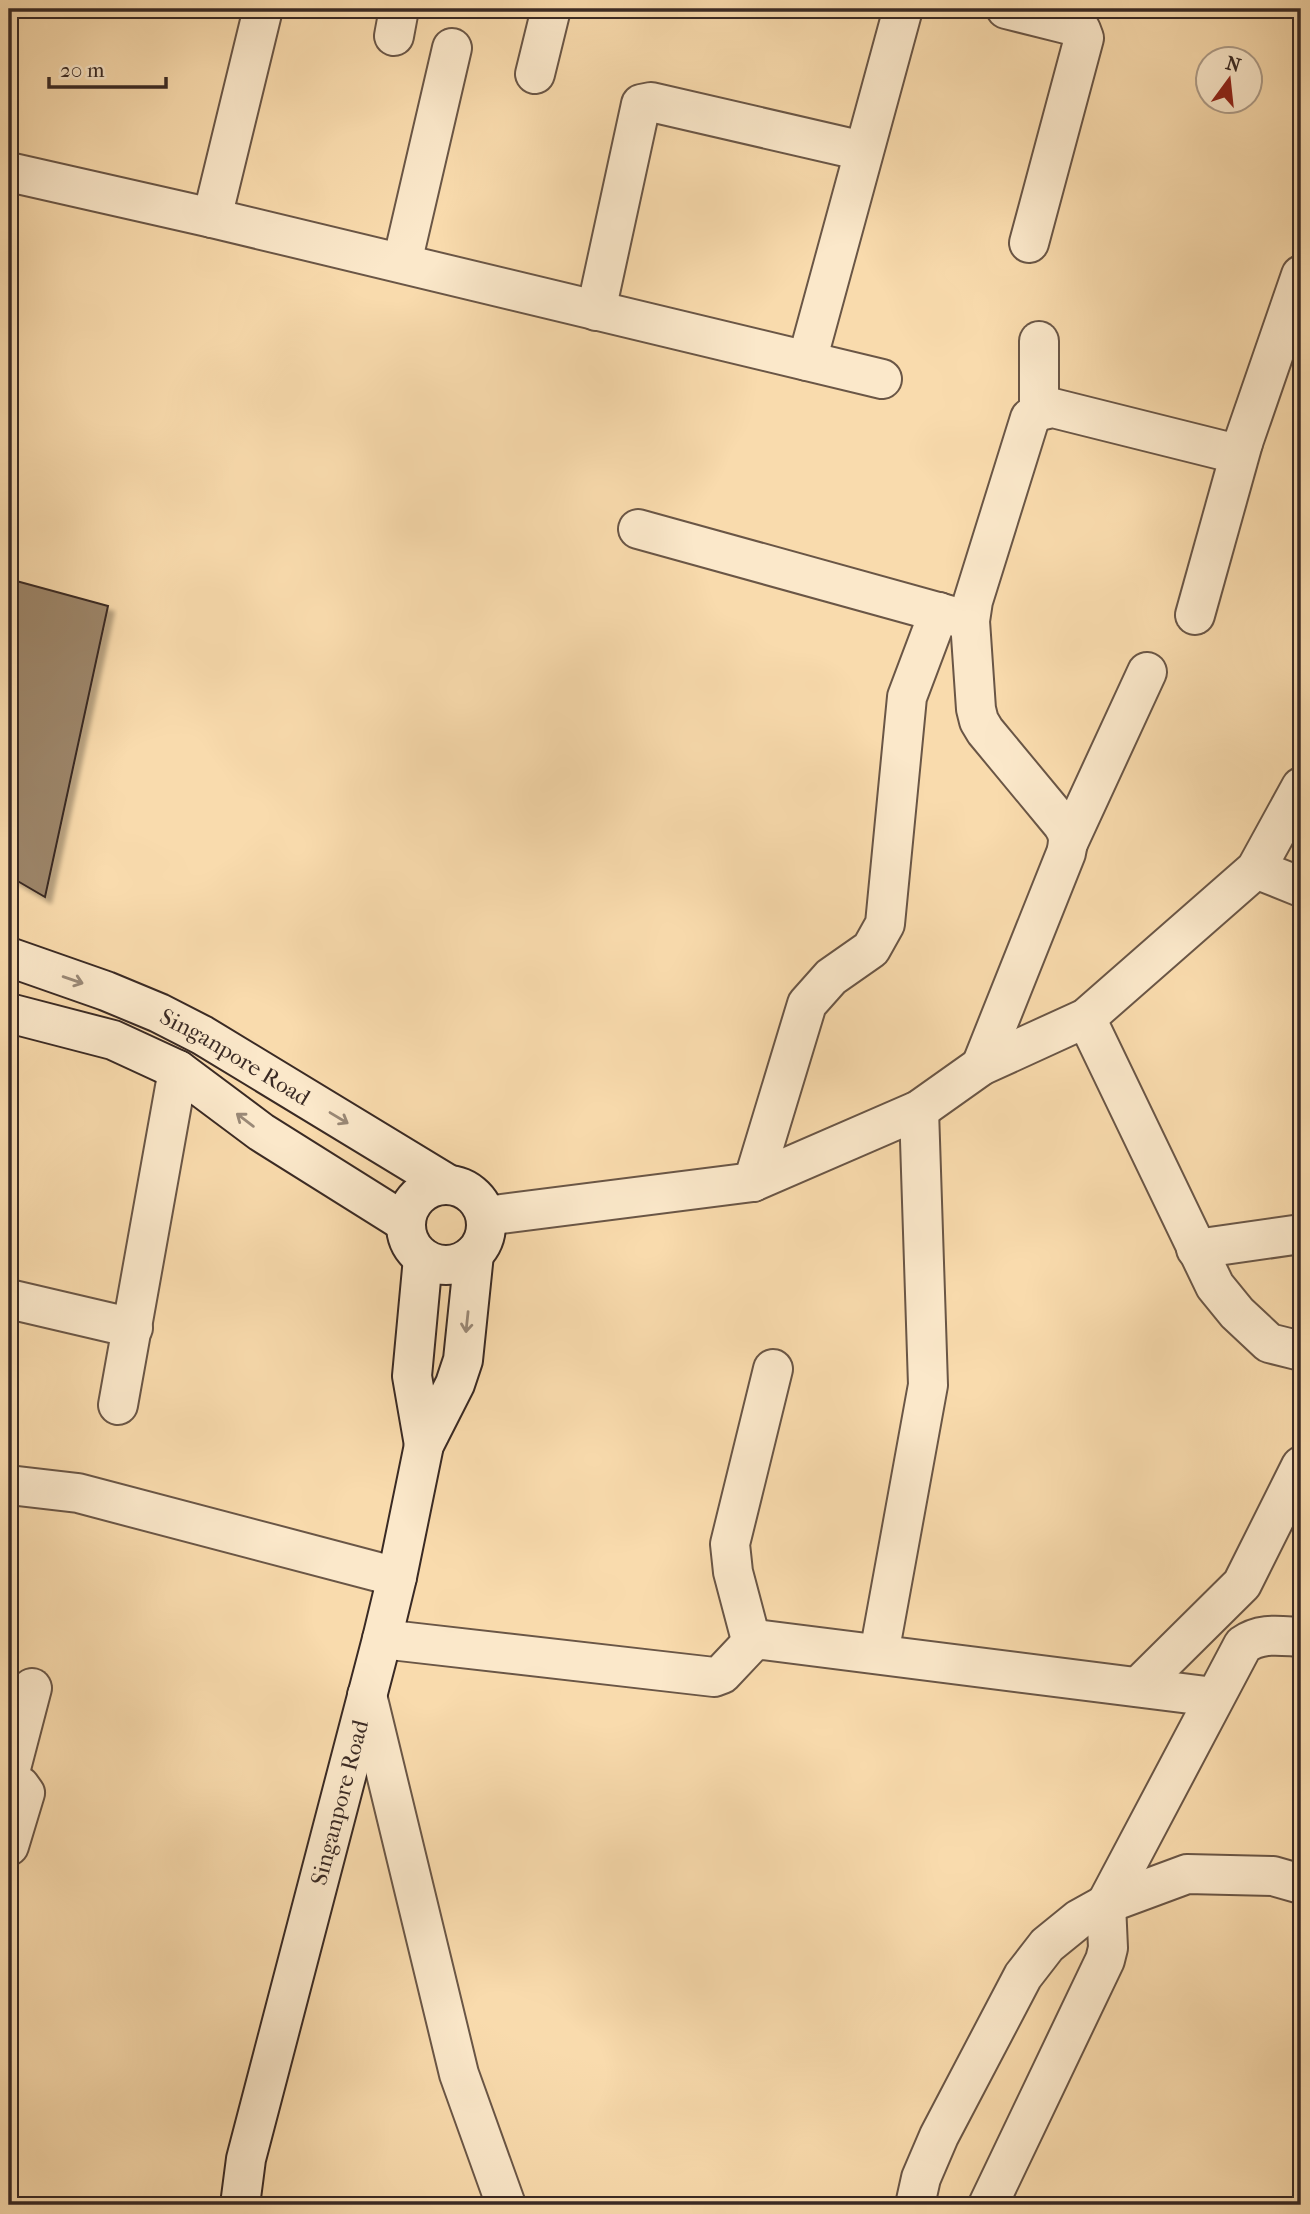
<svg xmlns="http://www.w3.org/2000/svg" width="1310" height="2214" viewBox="0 0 1310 2214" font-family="'IM FELL French Canon',serif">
  <defs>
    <filter id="shadow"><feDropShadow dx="6" dy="6" stdDeviation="2" flood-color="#0004"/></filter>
  </defs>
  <rect width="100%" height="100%" fill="#f9dbad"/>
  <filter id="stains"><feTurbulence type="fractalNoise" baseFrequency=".00286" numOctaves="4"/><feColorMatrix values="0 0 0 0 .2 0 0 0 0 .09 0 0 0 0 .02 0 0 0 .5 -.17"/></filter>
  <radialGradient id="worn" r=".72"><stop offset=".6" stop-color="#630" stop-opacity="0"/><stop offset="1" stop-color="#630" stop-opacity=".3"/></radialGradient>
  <!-- building -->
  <polygon fill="#9d866b" stroke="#3a2a24" stroke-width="2" filter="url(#shadow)" points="9,579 108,606 45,897 9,876"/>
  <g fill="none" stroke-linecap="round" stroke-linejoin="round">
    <defs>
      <g id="street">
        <polyline points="1006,9 1074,26 1081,30 1084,38 1029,243"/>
        <polyline points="394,36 399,9"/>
        <polyline points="535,74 551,9"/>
        <polyline points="9,172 212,218 882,379"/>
        <polyline points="212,218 263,9"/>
        <polyline points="402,263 452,48"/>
        <polyline points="596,311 641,104 651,102 863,151"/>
        <polyline points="807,361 903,9"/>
        <polyline points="1039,411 1039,341"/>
        <polyline points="638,529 963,619"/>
        <polyline points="1195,615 1243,443"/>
        <polyline points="1069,841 1147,672"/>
        <polyline points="1256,869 1301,887"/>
        <polyline points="1086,1018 1215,1286 1237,1313 1269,1343 1301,1351"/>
        <path d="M 981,1066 L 1066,853 C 1069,841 1069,834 1062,824 L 985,731 L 979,721 L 976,709 L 970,621 L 973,601 L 1030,418 L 1039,411 L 1053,408 L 1229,452 L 1235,452 L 1243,443 L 1301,275"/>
        <polyline points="753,1182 807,1004 831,977 871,949 885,924 907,697 939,612"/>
        <polyline points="486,1216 753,1182 919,1110 981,1066 1086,1018 1256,869 1301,787"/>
        <polyline points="1196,1249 1301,1234"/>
        <polyline points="9,1299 133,1328"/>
        <polyline points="118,1405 178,1070"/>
        <polyline points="9,1485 78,1493 397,1577"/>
        <polyline points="382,1639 714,1677 722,1674 755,1639 1214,1697"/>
        <polyline points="751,1640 733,1572 730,1544 773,1369"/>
        <polyline points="879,1654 928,1385 919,1110"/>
        <polyline points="1138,1687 1242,1584 1301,1466"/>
        <polyline points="367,1695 459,2074 506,2205"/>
        <polyline points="9,1776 32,1688"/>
        <polyline points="9,1782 20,1786 25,1793 9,1846"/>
        <polyline points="915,2205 921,2178 939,2136 1023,1976 1047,1945 1079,1919 1106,1904 1187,1874 1273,1876 1301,1884"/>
        <path d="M 988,2205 L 1105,1960 L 1108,1948 L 1106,1904 L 1243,1645 C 1261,1632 1280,1636 1301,1637"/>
      </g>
      <g id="secondary">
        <path id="s1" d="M 9,957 L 106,991 L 159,1013 L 202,1035 L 449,1185"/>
        <polyline points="9,1013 113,1040 178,1070 261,1132 406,1223"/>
        <circle cx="446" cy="1225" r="40"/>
        <polyline points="423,1258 412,1376 424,1445"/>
        <path id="s2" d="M 240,2205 L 246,2159 L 382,1639 L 397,1577 L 424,1445 L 455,1384 L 463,1360 L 474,1254"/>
      </g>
    </defs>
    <!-- street casing -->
    <use href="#street" stroke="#6a5646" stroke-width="42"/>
    <!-- secondary casing -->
    <use href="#secondary" stroke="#3a2a24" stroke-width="42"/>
    <!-- street -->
    <use href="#street" stroke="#fbe8ca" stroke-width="38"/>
    <!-- secondary -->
    <use href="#secondary" stroke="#fbe8ca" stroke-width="38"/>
  </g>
  <!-- one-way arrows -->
  <defs><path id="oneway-shaft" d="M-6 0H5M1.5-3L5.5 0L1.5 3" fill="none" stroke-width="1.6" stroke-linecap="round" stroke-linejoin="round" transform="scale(1.75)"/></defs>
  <g stroke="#9a8977">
    <use href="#oneway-shaft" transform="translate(73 980) rotate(19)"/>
    <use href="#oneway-shaft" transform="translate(339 1118) rotate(31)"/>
    <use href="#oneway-shaft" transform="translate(245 1120) rotate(-143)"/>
    <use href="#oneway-shaft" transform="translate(467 1322) rotate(96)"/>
  </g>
  <g text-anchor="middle" stroke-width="5" stroke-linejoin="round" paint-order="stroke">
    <!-- street labels -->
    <g font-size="23" fill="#3a2a24" stroke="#fbe8ca">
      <text dy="8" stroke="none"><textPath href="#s1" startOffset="248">Singanpore Road</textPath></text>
      <text dy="8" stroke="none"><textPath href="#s2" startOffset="415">Singanpore Road</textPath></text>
    </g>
  </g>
  <!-- margin -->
  <rect width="1310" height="2214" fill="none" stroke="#f9dbad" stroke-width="35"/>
  <rect x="10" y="10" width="1289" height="2193" fill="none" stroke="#3a2a24" stroke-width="3.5"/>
  <rect x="18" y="18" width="1275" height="2179" fill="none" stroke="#3a2a24" stroke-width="2"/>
  <!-- north arrow -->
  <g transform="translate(1229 80) rotate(15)"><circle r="33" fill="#fbe8ca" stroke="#ae9c88" stroke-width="2"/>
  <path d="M0-5L12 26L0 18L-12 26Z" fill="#8f2418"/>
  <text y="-10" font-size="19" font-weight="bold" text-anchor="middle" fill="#3a2a24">N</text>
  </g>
  <!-- scale -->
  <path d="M49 77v10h117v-10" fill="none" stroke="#3a2a24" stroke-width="3.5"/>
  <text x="60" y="77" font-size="21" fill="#3a2a24" stroke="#fbe8ca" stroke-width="5" paint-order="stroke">20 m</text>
  <rect width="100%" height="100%" filter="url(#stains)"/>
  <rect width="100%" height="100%" fill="url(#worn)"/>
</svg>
